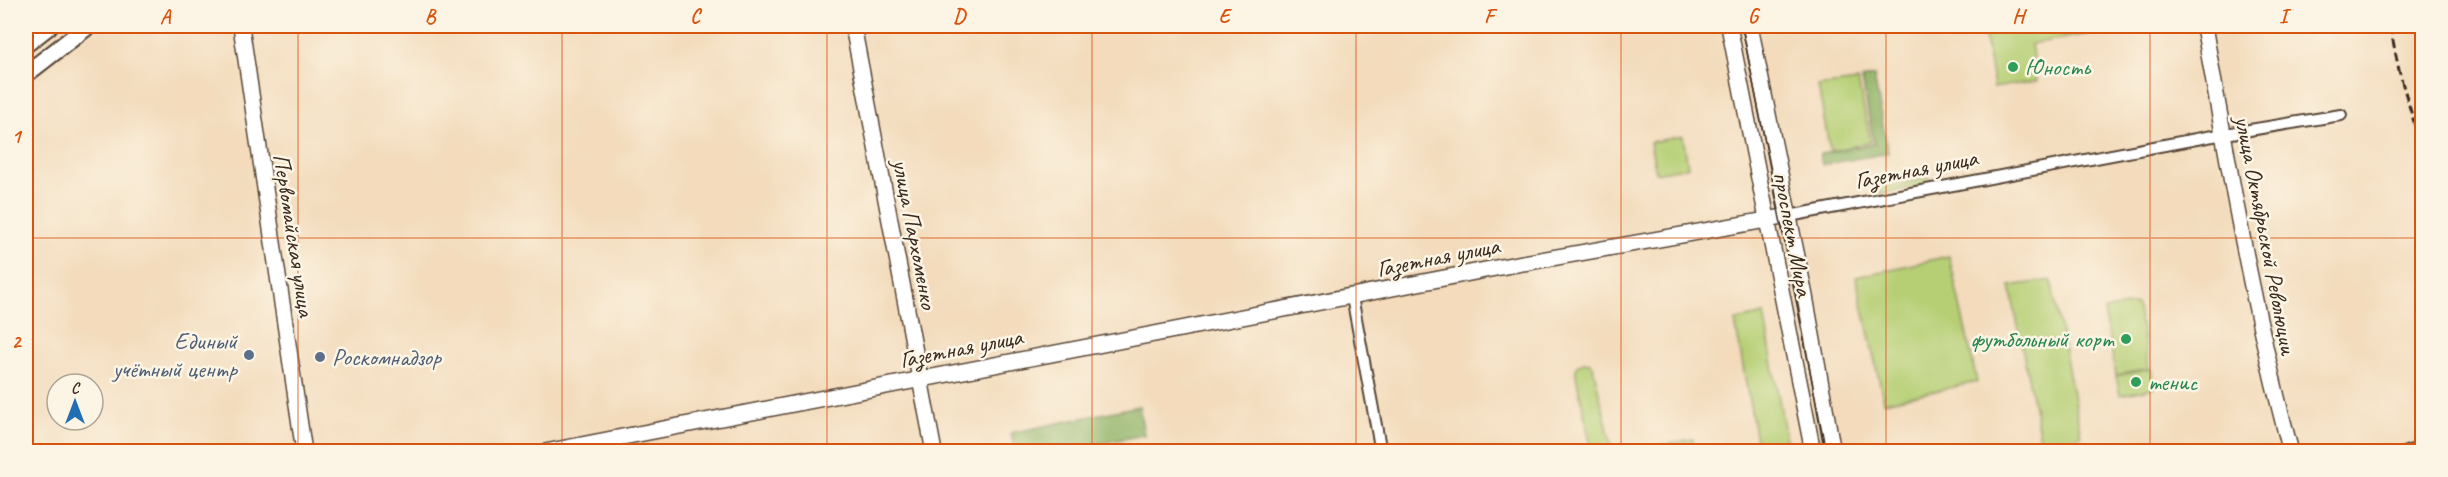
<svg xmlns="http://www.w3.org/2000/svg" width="2448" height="477" viewBox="0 0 2448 477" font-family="Caveat,sans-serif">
  <rect width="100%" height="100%" fill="#fcf5e5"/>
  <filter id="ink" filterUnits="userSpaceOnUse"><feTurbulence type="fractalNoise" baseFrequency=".0167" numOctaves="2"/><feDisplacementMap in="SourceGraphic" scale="12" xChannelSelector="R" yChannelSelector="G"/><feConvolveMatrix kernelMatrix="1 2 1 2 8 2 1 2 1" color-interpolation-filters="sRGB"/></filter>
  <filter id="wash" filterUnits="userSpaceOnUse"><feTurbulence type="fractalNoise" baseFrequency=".008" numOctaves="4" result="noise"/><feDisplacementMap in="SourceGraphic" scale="24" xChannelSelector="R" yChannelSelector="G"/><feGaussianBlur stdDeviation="1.35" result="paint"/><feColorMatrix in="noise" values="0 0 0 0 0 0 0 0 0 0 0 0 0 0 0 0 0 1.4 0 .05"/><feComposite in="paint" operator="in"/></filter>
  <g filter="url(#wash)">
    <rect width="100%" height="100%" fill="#f3dbbc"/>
    <!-- green -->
    <g fill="#b6cf74" stroke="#787c49" stroke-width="1.5">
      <polygon points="1983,26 2135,26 2031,44 2037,81 1994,88"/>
      <polygon points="1858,81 1871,142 1830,151 1818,86"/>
      <polygon points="1683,136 1688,167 1656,173 1650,142"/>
      <polygon points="1930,178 1931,184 1880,194 1879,188"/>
      <polygon points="1949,256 1977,382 1884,402 1856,277"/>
      <polygon points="2051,280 2081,436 2041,443 2010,286"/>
      <polygon points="2137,304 2149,369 2116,375 2104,310"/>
      <polygon points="1764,314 1788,451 1758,451 1735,321"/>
      <polygon points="1583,362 1590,363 1593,367 1613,451 1592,451 1576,375 1576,367"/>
      <polygon points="2151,369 2155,388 2120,395 2116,376"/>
      <polygon points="1693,439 1695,451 1662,451 1661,445"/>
    </g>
    <!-- forest -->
    <g fill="#90b266" stroke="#666e42" stroke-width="1.5">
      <polygon points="1874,76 1888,153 1822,165 1820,154 1874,144 1862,79"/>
      <polygon points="1139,406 1144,435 1060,451 1015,451 1011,433"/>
    </g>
  </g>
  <g filter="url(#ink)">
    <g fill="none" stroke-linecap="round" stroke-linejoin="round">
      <defs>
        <g id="street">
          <polyline points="1789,216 2207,137 2341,115"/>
          <polyline points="1352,297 1381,452"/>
          <polyline points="2406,452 2422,447"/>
        </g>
        <g id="secondary">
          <polyline points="241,26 304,452"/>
          <polyline points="853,26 934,452"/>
          <polyline points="1729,26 1813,452"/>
          <polyline points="1750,26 1805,296 1833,452"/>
          <path d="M 2204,26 C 2229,168 2253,311 2291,452"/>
          <polyline points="545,452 1506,266 1789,216"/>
        </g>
        <g id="primary">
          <polyline points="26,44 49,26"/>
          <polyline points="26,74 88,26"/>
        </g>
      </defs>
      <!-- street casing -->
      <use href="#street" stroke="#574536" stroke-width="14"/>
      <!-- secondary casing -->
      <use href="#secondary" stroke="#574536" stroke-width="18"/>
      <!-- primary casing -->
      <use href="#primary" stroke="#574536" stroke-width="20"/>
      <!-- street -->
      <use href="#street" stroke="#fff" stroke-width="10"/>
      <!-- secondary -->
      <use href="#secondary" stroke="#fff" stroke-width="15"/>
      <!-- primary -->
      <use href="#primary" stroke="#fff" stroke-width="16"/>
      <!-- tram -->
      <polyline stroke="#3b2a1e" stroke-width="1.5" points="1742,26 1826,452"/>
      <!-- rail -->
      <polyline stroke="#3b2a1e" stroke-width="3" stroke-dasharray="9 4.5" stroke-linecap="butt" points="2390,26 2400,75 2422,149"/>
    </g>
  </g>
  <!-- grid -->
  <path fill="none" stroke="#d7540e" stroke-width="1.5" stroke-opacity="0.55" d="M 298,26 L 298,452M 562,26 L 562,452M 827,26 L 827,452M 1092,26 L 1092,452M 1356,26 L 1356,452M 1621,26 L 1621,452M 1886,26 L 1886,452M 2150,26 L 2150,452M 26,238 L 2422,238"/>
  <!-- markers -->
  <g fill="#2e9e5b" stroke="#fcf5e5" stroke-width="2">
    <circle cx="2013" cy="67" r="6"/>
    <circle cx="2126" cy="339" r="6"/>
    <circle cx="2136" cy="382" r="6"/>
  </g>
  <g fill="#5c6f8a" stroke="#fcf5e5" stroke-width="2">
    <circle cx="249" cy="355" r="6"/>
    <circle cx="320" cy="357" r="6"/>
  </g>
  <g text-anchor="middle" stroke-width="5" stroke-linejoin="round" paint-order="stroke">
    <!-- leisure labels -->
    <g font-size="24" fill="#27864d" stroke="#fcf5e5" text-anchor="start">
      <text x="2025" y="75">Юность</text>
      <text x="2114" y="347" text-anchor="end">футбольный корт</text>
      <text x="2148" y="390">тенис</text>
    </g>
    <!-- street labels -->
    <g font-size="24" fill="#3b2a1e" stroke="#fcf5e5">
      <text transform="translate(1916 169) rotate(-11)" y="8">Газетная улица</text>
      <text transform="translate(915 234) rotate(79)" y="8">улица Пархоменко</text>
      <text transform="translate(1793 234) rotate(79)" y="8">проспект Мира</text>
      <text transform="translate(294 235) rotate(81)" y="8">Первомайская улица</text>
      <text transform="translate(2266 235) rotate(79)" y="8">улица Октябрьской Революции</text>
      <text transform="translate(1438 257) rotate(-11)" y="8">Газетная улица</text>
      <text transform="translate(961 348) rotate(-11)" y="8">Газетная улица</text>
    </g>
    <!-- service labels -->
    <g font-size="24" fill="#4e5e75" stroke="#fcf5e5" text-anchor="end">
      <text x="237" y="349">Единый<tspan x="237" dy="28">учётный центр</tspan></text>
      <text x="332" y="365" text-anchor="start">Роскомнадзор</text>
    </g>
  </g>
  <!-- margin -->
  <rect width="2448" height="477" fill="none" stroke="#fcf5e5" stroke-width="66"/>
  <!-- north arrow -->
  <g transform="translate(75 402)"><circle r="28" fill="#fcf5e5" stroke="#afa495" stroke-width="1.5"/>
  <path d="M0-4.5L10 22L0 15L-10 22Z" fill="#1f6fb2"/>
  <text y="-9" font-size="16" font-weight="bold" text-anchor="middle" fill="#3b2a1e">С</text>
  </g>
  <rect x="33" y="33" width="2382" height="411" fill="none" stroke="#d7540e" stroke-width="2"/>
  <g font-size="20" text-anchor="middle" font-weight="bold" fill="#d7540e">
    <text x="165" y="23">A</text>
    <text x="430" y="23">B</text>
    <text x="695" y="23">C</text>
    <text x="959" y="23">D</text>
    <text x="1224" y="23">E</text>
    <text x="1489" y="23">F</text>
    <text x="1753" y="23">G</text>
    <text x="2018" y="23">H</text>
    <text x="2283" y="23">I</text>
    <text x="16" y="143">1</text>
    <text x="16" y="348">2</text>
  </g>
</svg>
